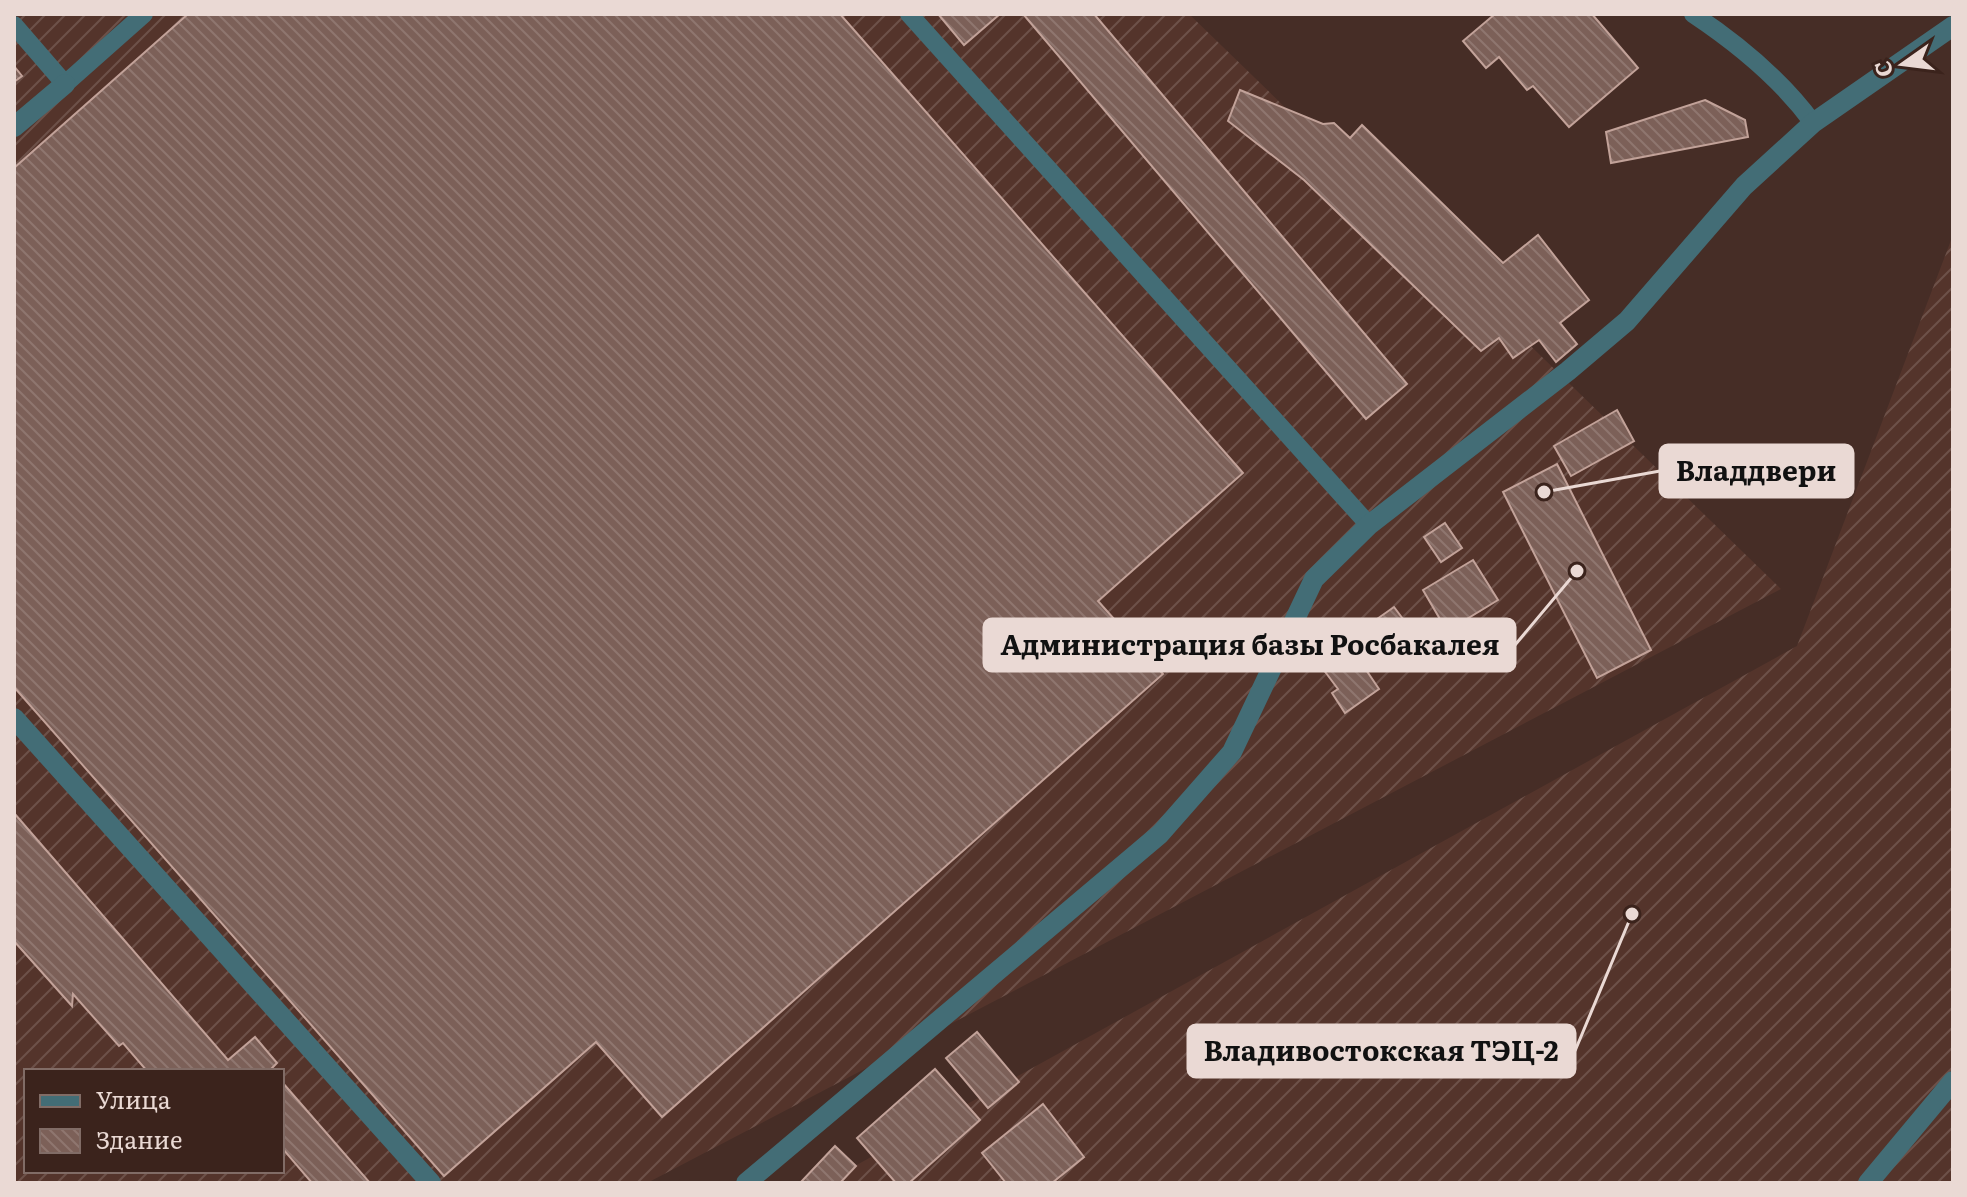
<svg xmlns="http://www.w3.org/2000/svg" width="1967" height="1197" viewBox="0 0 1967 1197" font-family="Literata,serif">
  <defs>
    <pattern id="industrial-furrows" width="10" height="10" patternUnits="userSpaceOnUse" patternTransform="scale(2)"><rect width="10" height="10" fill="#54342b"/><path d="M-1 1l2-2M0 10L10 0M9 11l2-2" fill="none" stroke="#6d5149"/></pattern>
    <pattern id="building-back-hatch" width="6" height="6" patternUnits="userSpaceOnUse" patternTransform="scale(2)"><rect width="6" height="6" fill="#7c6058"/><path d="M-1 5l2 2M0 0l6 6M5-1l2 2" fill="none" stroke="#8f766f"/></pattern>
  </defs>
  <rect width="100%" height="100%" fill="#462d26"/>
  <!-- industrial -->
  <g fill="url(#industrial-furrows)" fill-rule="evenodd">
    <path d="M 14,14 L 1189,14 L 1781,589 L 647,1183 L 14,1183 ZM 26,1071 L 282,1071 L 282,1171 L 26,1171 Z"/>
    <polygon points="1953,235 1953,1183 824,1183 1797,646"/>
  </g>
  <!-- building -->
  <g fill="url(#building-back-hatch)" stroke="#c2a299" stroke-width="2">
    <polygon points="188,14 840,14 1243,473 1098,601 1163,674 662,1117 596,1042 444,1176 14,687 14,168"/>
    <polygon points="938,14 1000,14 964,45"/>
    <polygon points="1023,14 1094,14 1407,384 1366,419"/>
    <polygon points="1495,14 1592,14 1638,68 1569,127 1533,86 1527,90 1499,57 1486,68 1463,41"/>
    <polygon points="14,66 22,76 14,82"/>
    <polygon points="1240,90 1323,124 1334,123 1350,138 1362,125 1503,263 1538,235 1589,300 1560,323 1577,344 1556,362 1539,340 1513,358 1499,338 1481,351 1304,180 1228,121"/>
    <polygon points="1705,100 1745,120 1748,137 1611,163 1606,132"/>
    <polygon points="1617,410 1634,441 1571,476 1554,446"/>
    <polygon points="1557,464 1651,650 1597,678 1503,492"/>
    <polygon points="1445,523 1462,548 1441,562 1424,537"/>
    <polygon points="1473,560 1498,600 1447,631 1423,590"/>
    <polygon points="1394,607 1409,627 1360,661 1379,689 1345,713 1332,693 1338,689 1317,661"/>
    <polygon points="14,813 228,1060 255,1037 277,1063 271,1069 273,1071 147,1071 123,1043 119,1046 73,994 72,1006 14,941"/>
    <polygon points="977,1032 1019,1082 988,1108 946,1058"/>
    <polygon points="935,1069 980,1120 909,1183 896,1183 857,1138"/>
    <polygon points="282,1082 370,1183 312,1183 282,1148"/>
    <polygon points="1043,1104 1084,1157 1052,1183 1006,1183 982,1153"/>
    <polygon points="835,1146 856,1166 840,1183 800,1183"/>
  </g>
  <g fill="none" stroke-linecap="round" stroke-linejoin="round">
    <!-- lane -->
    <g stroke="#436d76" stroke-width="18">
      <polyline points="909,14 1369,525"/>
      <path d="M 1693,14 C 1738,44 1781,79 1813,123"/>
      <polyline points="14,25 65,84 144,14"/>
    </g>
    <!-- street -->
    <g stroke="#436d76" stroke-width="20">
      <polyline points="14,127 65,84"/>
      <polyline points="14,718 431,1183"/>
      <polyline points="746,1183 1160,834 1232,752 1314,579 1369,525 1568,371 1627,321 1744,186 1813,123 1953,26"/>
      <polyline points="1868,1183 1953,1081"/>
    </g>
  </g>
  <!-- callouts -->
  <path fill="none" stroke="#ead9d4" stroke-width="3" d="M1544 492L1660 471M1577 571L1515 645M1632 914L1575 1051"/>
  <g fill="#ead9d4" stroke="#3b231c" stroke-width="3">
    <circle cx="1544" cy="492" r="8"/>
    <circle cx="1577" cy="571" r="8"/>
    <circle cx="1632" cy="914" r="8"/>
  </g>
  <g fill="#ead9d4" stroke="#ead9d4" stroke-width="3">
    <rect x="1660" y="445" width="193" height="52" rx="8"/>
    <rect x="984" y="619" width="531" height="52" rx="8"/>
    <rect x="1188" y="1025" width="387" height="52" rx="8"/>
  </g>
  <g font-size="28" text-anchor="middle" font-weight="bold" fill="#111">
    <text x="1756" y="481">Владдвери</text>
    <text x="1250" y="655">Администрация базы Росбакалея</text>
    <text x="1381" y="1061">Владивостокская ТЭЦ-2</text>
  </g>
  <!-- border -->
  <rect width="1967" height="1197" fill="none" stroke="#ead9d4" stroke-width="32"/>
  <!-- legend -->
  <rect x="24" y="1069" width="260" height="104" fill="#3b231c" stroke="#816c66" stroke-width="2"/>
  <rect x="40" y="1095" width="40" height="12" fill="#436d76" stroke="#816c66" stroke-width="2"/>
  <text x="96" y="1109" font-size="24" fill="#ead9d4">Улица</text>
  <rect x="40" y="1129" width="40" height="24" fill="url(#building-back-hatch)" stroke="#816c66" stroke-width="2"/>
  <text x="96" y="1149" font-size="24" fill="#ead9d4">Здание</text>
  <!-- north arrow -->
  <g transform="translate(1903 64) rotate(256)" stroke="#3b231c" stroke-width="6" paint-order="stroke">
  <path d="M0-6L14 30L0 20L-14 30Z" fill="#ead9d4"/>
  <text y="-12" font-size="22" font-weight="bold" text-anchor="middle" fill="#ead9d4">С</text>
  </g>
</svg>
